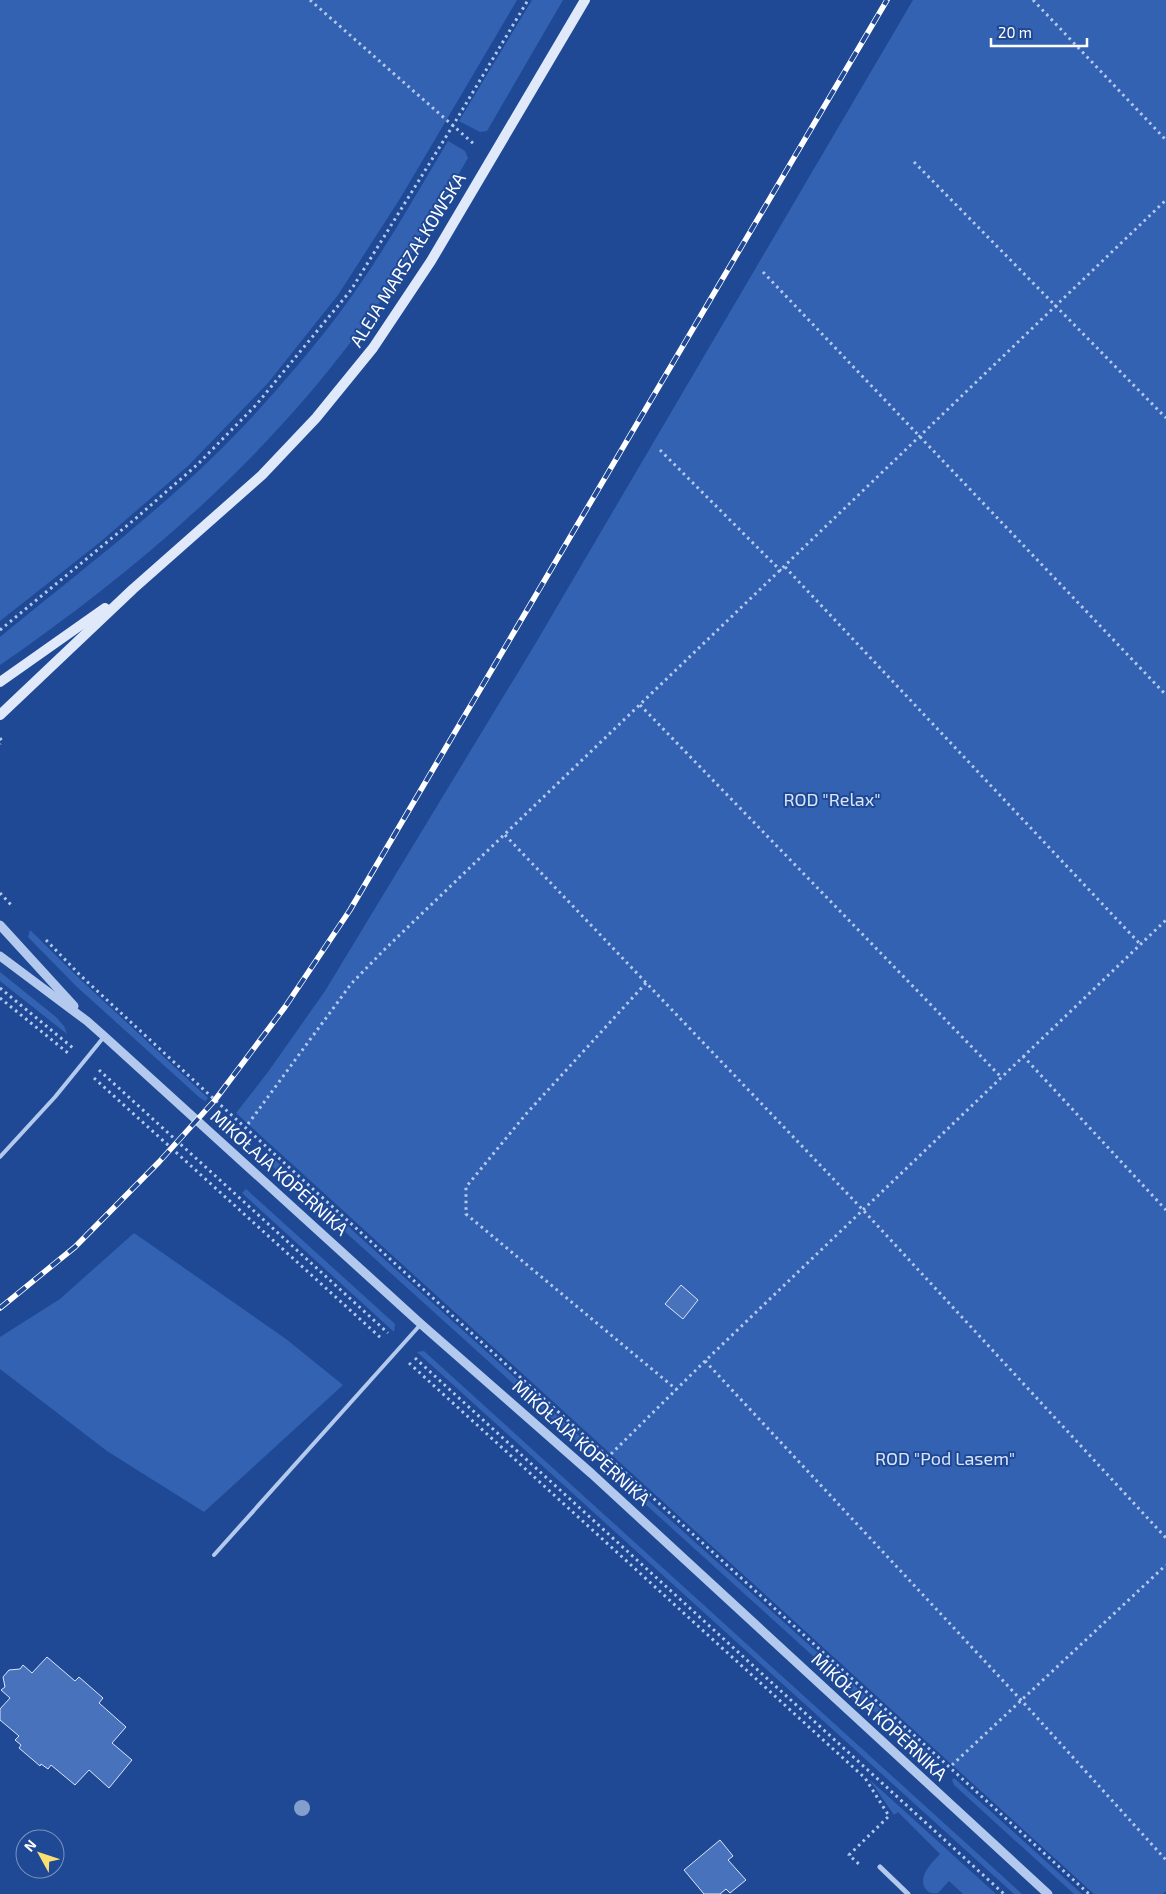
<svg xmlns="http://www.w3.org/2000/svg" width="1166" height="1894" viewBox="0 0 1166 1894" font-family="'Exo 2',sans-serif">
  <rect width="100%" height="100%" fill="#1f4995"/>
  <!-- green -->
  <g fill="#3462b2">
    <polygon points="0,0 517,0 401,197 338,295 268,383 188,466 99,543 0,621"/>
    <polygon points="532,0 563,0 487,131 480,132 459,121"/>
    <polygon points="913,0 1166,0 1166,1891 1163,1894 1094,1894 236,1113 268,1072 325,991 534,646"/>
    <path d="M 448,141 L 465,151 L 468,158 C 432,220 397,282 353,339 C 256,468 132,574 0,665 L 0,637 C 86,566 178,498 254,415 C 284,382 314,347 341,311 C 381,257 414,198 448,141 Z"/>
    <polygon points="30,930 83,982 208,1098 205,1101 199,1097 76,986 28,937"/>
    <polygon points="0,972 56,1017 64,1026 67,1034 0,981"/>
    <polygon points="272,1160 276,1161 596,1451 592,1455 269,1163"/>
    <polygon points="246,1189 395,1324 394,1332 242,1193"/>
    <polygon points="134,1233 286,1339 343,1385 204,1512 107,1451 0,1369 0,1337 60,1299"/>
    <polygon points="424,1351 1022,1894 1014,1894 417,1352"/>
    <polygon points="613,1470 615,1470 937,1760 935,1763 929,1761 612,1474"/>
    <polygon points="954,1778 1082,1894 1074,1894 954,1785 952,1780"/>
    <path d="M 869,1779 L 996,1894 L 963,1894 L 949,1881 L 938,1893 C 933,1894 928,1893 925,1888 C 918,1875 933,1862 940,1854 L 898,1812 L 894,1815 Z"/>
  </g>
  <!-- building -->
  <g fill="#4872bb" stroke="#d9e5fa">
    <polygon points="681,1285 698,1300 683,1319 665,1304"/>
    <polygon points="47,1657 75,1681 79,1677 103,1698 99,1703 126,1727 112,1743 132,1760 109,1788 89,1770 75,1785 51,1765 48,1769 41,1764 40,1766 19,1748 21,1745 15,1740 19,1736 0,1720 0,1709 10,1698 1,1690 5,1687 3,1677 9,1670 20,1669 23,1665 32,1673"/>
    <polygon points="720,1840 733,1856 728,1860 746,1880 730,1893 726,1889 720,1894 704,1894 684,1870"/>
  </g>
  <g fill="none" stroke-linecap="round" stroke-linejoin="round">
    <!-- path -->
    <g stroke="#b3c9ee" stroke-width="3" stroke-dasharray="2.5 4" stroke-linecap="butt">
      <polyline points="310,0 475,145"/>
      <polyline points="1033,0 1166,140"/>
      <polyline points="914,162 1166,418"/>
      <polyline points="763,272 1166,695"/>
      <polyline points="660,450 781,571"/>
      <polyline points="785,567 1141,945"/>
      <polyline points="0,630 135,519 198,464 256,405 351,290 452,127 528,0"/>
      <polyline points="640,705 1001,1077"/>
      <polyline points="0,738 2,741 0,744"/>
      <polyline points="505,835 863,1210 1166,1538"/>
      <polyline points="0,893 13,907"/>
      <polyline points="46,940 80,975 215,1100 1089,1894"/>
      <polyline points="646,983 526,1114 466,1187 466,1214 677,1390"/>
      <polyline points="0,988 73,1048"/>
      <polyline points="0,998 68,1053"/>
      <polyline points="1023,1056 1166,1210"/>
      <polyline points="99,1070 388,1333"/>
      <polyline points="94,1078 382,1339"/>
      <polyline points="248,1124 351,984 384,950 1166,200"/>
      <polyline points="415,1358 1004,1894"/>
      <polyline points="705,1361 1021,1700 1166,1860"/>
      <polyline points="409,1363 865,1778 889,1816 849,1855 861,1866"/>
      <polyline points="611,1454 705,1361 1166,920"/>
      <polyline points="952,1765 1166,1565"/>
    </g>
    <!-- service -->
    <g stroke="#b3c9ee" stroke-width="4">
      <polyline points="0,1157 55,1097 103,1038"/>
      <polyline points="214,1555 421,1324"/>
    </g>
    <!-- minor -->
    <polyline stroke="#b3c9ee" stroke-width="5" points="880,1867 908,1894"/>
    <!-- tertiary -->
    <g stroke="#b3c9ee" stroke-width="9">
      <polyline points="0,925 74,1006"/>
      <polyline points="0,956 87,1021 104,1036 421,1324 592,1474 1048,1894"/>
    </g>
    <!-- secondary -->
    <g stroke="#e0e9fa" stroke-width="10">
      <polyline points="0,682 105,608"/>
      <polyline points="0,715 133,589 262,475 316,418 373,348 431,261 585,0"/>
    </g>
    <defs>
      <polyline id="rail" points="0,1308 75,1247 159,1162 215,1100 285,1007 350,910 887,0"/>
    </defs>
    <!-- rail casing -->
    <use href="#rail" stroke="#fff" stroke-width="5.5"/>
    <!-- rail -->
    <use href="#rail" stroke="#1f4995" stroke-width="4" stroke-dasharray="11" stroke-linecap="butt"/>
  </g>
  <!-- trees -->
  <circle fill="#859fcd" cx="302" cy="1808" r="8"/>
  <g text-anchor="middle" stroke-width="4" stroke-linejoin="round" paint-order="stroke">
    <!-- street labels -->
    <g font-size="18" fill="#fff" stroke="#1f4995">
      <text transform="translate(408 260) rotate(-58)" y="6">ALEJA MARSZAŁKOWSKA</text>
      <text transform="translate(279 1173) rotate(42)" y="6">MIKOŁAJA KOPERNIKA</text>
      <text transform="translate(581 1443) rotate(42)" y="6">MIKOŁAJA KOPERNIKA</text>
      <text transform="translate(879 1717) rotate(43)" y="6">MIKOŁAJA KOPERNIKA</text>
    </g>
    <!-- park labels -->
    <g font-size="18" fill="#d9e5fa" stroke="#1f4995">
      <text x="832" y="806">ROD "Relax"</text>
      <text x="945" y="1465">ROD "Pod Lasem"</text>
    </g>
  </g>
  <!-- north arrow -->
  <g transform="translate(40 1854) rotate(310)"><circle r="24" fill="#1f4995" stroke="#7992bf"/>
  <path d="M0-4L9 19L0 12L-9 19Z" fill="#fcdf73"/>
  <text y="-8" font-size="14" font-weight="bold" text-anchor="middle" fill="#ffffff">N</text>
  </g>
  <!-- scale -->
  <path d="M991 38v8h96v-8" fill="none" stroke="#ffffff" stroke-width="2.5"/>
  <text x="998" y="38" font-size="15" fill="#ffffff" stroke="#1f4995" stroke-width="4" paint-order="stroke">20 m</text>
</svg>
